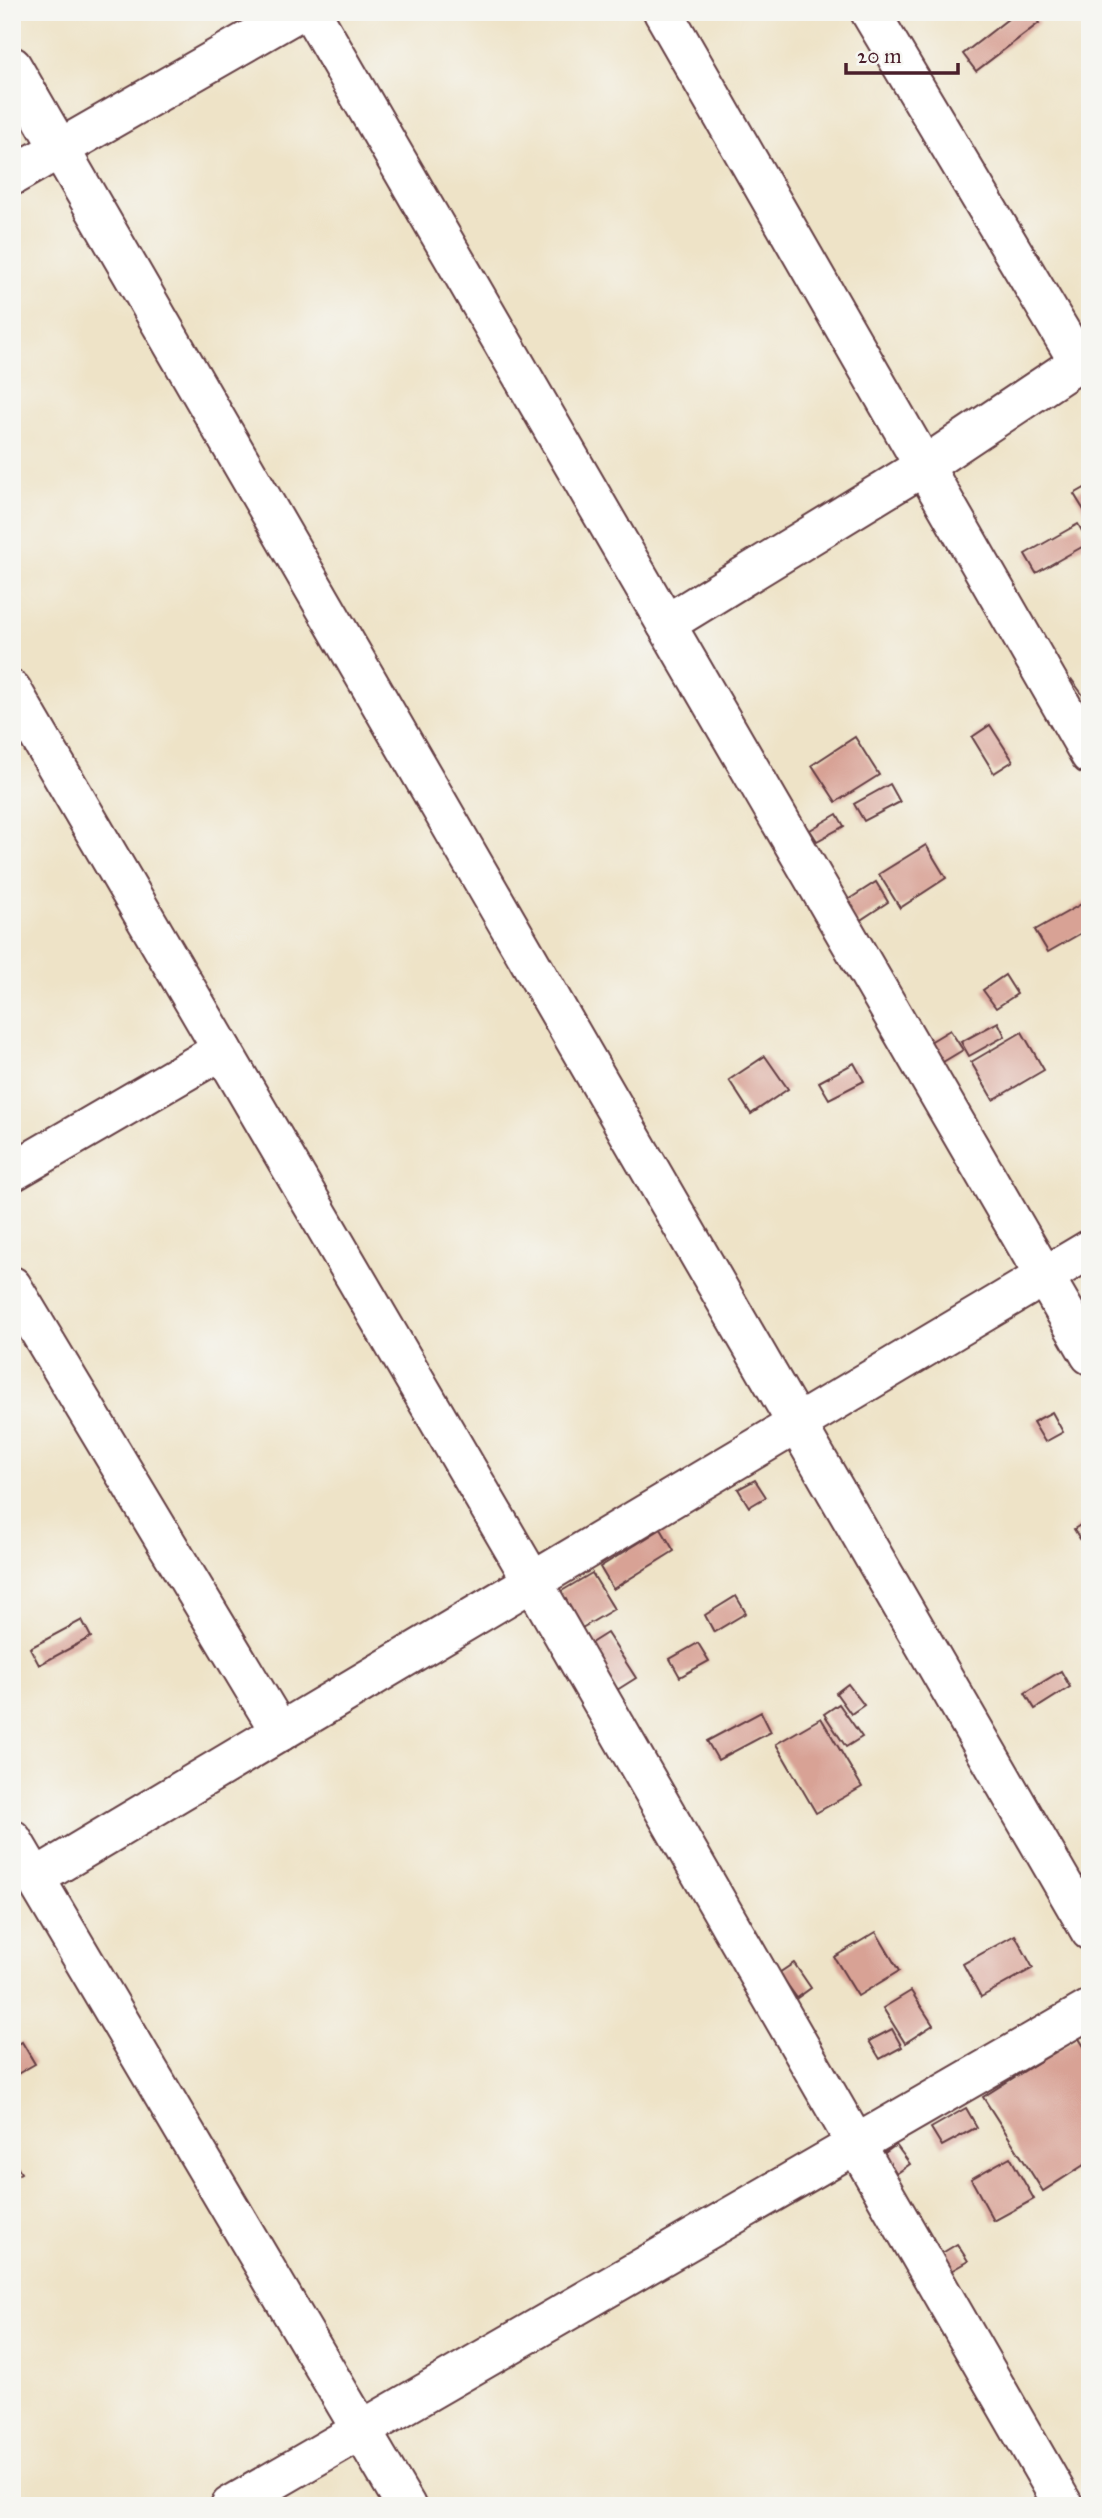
<svg xmlns="http://www.w3.org/2000/svg" width="1102" height="2518" viewBox="0 0 1102 2518" font-family="'IM FELL Great Primer',serif">
  <rect width="100%" height="100%" fill="#f6f6f2"/>
  <filter id="ink" filterUnits="userSpaceOnUse"><feTurbulence type="fractalNoise" baseFrequency=".0143" numOctaves="2"/><feDisplacementMap in="SourceGraphic" scale="14" xChannelSelector="R" yChannelSelector="G"/><feConvolveMatrix kernelMatrix="1 2 1 2 8 2 1 2 1" color-interpolation-filters="sRGB"/></filter>
  <filter id="wash" filterUnits="userSpaceOnUse"><feTurbulence type="fractalNoise" baseFrequency=".00686" numOctaves="4" result="noise"/><feDisplacementMap in="SourceGraphic" scale="28" xChannelSelector="R" yChannelSelector="G"/><feGaussianBlur stdDeviation="1.57" result="paint"/><feColorMatrix in="noise" values="0 0 0 0 0 0 0 0 0 0 0 0 0 0 0 0 0 1.4 0 .05"/><feComposite in="paint" operator="in"/></filter>
  <g filter="url(#wash)">
    <rect width="100%" height="100%" fill="#eee3c7"/>
    <g id="blocks">
      <!-- building -->
      <g fill="#d8a295">
        <polygon points="1017,12 1031,12 1039,23 976,71 963,54"/>
        <polygon points="1090,485 1090,520 1074,494"/>
        <polygon points="1078,524 1089,543 1036,573 1025,554"/>
        <polygon points="1072,680 1090,705 1076,717 1058,690"/>
        <polygon points="990,725 1013,761 994,773 972,737"/>
        <polygon points="855,737 879,775 836,802 812,765"/>
        <polygon points="890,784 900,802 864,821 854,804"/>
        <polygon points="837,814 844,826 817,841 810,830"/>
        <polygon points="926,845 946,878 900,908 879,874"/>
        <polygon points="876,882 888,902 856,923 843,903"/>
        <polygon points="1085,902 1090,910 1090,928 1048,952 1035,930"/>
        <polygon points="1005,975 1017,994 996,1008 983,990"/>
        <polygon points="998,1022 1005,1036 969,1056 961,1042"/>
        <polygon points="950,1030 963,1050 938,1065 925,1045"/>
        <polygon points="1022,1032 1044,1070 993,1100 971,1062"/>
        <polygon points="765,1056 788,1089 751,1114 729,1080"/>
        <polygon points="854,1063 864,1081 829,1099 819,1082"/>
        <polygon points="1052,1412 1063,1432 1045,1442 1033,1422"/>
        <polygon points="755,1480 766,1497 749,1507 738,1489"/>
        <polygon points="1090,1519 1090,1544 1085,1547 1074,1529"/>
        <polygon points="661,1529 674,1551 613,1589 600,1567"/>
        <polygon points="592,1573 614,1609 582,1628 560,1592"/>
        <polygon points="736,1596 746,1613 714,1632 705,1615"/>
        <polygon points="82,1620 91,1637 39,1665 30,1648"/>
        <polygon points="607,1633 636,1678 617,1690 588,1645"/>
        <polygon points="698,1643 709,1661 680,1677 670,1659"/>
        <polygon points="1061,1671 1070,1687 1035,1709 1025,1693"/>
        <polygon points="848,1684 864,1705 851,1714 836,1693"/>
        <polygon points="839,1704 862,1737 846,1747 824,1714"/>
        <polygon points="761,1712 771,1732 718,1760 707,1741"/>
        <polygon points="821,1718 862,1787 816,1813 776,1744"/>
        <polygon points="876,1932 899,1971 858,1996 834,1957"/>
        <polygon points="1015,1935 1033,1968 981,1997 963,1964"/>
        <polygon points="794,1963 811,1988 797,1998 779,1973"/>
        <polygon points="911,1991 933,2025 905,2043 883,2008"/>
        <polygon points="892,2029 902,2047 880,2059 869,2041"/>
        <polygon points="1078,2037 1090,2056 1090,2161 1043,2191 983,2097"/>
        <polygon points="22,2042 35,2064 12,2077 12,2048"/>
        <polygon points="966,2108 977,2127 942,2146 931,2128"/>
        <polygon points="896,2145 910,2164 896,2174 882,2155"/>
        <polygon points="1010,2157 1034,2199 994,2221 971,2179"/>
        <polygon points="12,2159 21,2173 12,2178"/>
        <polygon points="957,2244 968,2261 949,2272 939,2255"/>
      </g>
    </g>
  </g>
  <g filter="url(#ink)">
    <use href="#blocks" fill-opacity="0" stroke="#633c42" stroke-width="2"/>
    <g fill="none" stroke-linecap="round" stroke-linejoin="round">
      <defs>
        <g id="minor">
          <polyline points="311,12 1090,1355"/>
          <polyline points="663,12 1090,755"/>
          <polyline points="870,12 1078,361"/>
          <polyline points="12,66 1090,1931"/>
          <polyline points="12,176 298,12"/>
          <polyline points="666,624 924,466 1090,355"/>
          <polyline points="12,690 533,1582 1064,2506"/>
          <polyline points="12,1172 222,1050"/>
          <polyline points="12,1286 280,1732"/>
          <polyline points="12,1839 406,2506"/>
          <polyline points="35,1878 1090,1249"/>
          <polyline points="230,2506 1090,2009"/>
        </g>
      </defs>
      <!-- minor casing -->
      <use href="#minor" stroke="#633c42" stroke-width="42"/>
      <!-- minor -->
      <use href="#minor" stroke="#fff" stroke-width="38"/>
    </g>
  </g>
  <!-- margin -->
  <rect width="1102" height="2518" fill="none" stroke="#f6f6f2" stroke-width="42"/>
  <!-- scale -->
  <path d="M846 63v10h112v-10" fill="none" stroke="#4a1f2b" stroke-width="3.5"/>
  <text x="857" y="63" font-size="21" fill="#4a1f2b" stroke="#f6f6f2" stroke-width="5" paint-order="stroke">20 m</text>
</svg>
